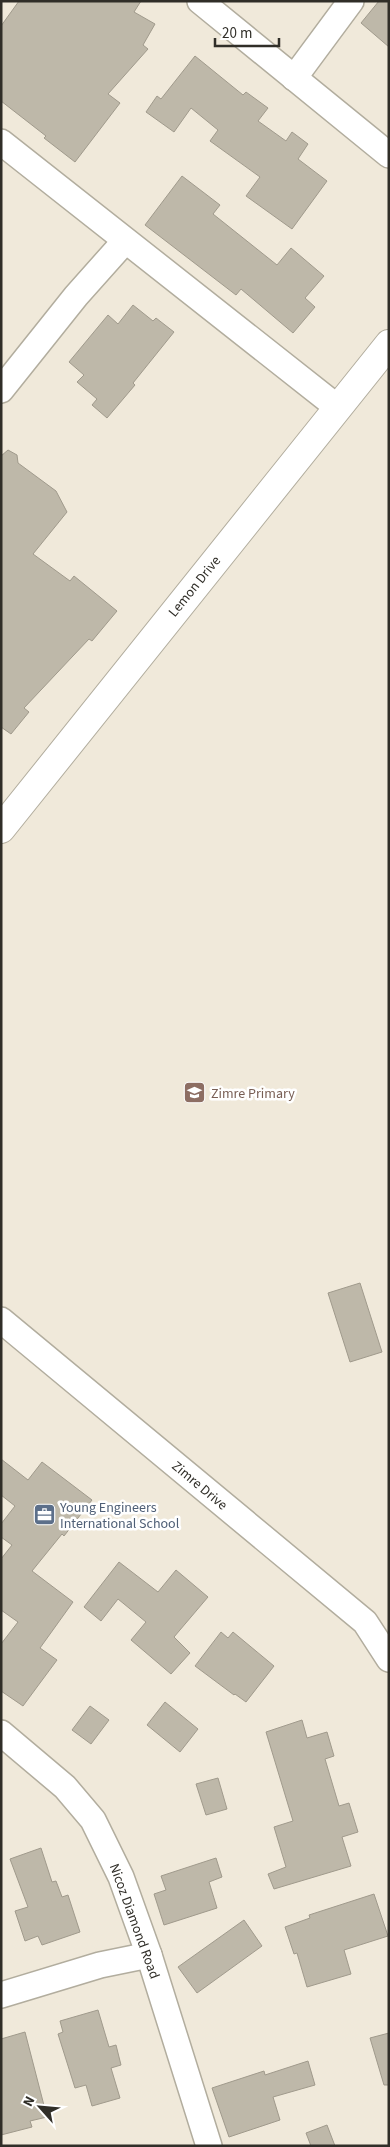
<svg xmlns="http://www.w3.org/2000/svg" width="390" height="2147" viewBox="0 0 390 2147" font-family="'Source Sans 3',sans-serif">
  <rect width="100%" height="100%" fill="#f0e9da"/>
  <!-- building -->
  <g fill="#beb8a9" stroke="#a09a8c">
    <polygon points="19,1 141,1 134,12 155,24 143,45 148,49 108,94 120,103 75,162 44,138 46,136 1,101 1,26"/>
    <polygon points="379,1 389,1 389,47 361,23"/>
    <polygon points="195,56 243,95 246,92 268,108 258,121 286,141 292,132 308,144 298,159 327,181 292,229 246,196 260,177 210,141 218,130 191,108 174,132 146,112 157,96 161,99"/>
    <polygon points="182,176 220,205 213,214 277,265 291,248 324,276 305,298 315,307 293,333 241,289 236,295 145,225"/>
    <polygon points="133,305 153,321 156,318 174,332 133,383 135,385 107,418 92,405 97,399 77,382 84,375 69,362 108,315 118,324"/>
    <polygon points="8,450 17,455 18,463 56,491 67,512 33,554 70,581 74,576 117,611 92,641 89,639 24,708 29,712 11,734 1,727 1,456"/>
    <polygon points="360,1283 382,1352 350,1362 328,1293"/>
    <polygon points="1,1459 28,1480 42,1462 92,1500 64,1536 62,1534 32,1571 73,1602 40,1648 57,1660 23,1706 1,1691 1,1644 18,1622 1,1610 1,1559 12,1545 1,1537 1,1524 15,1506 1,1495"/>
    <polygon points="119,1562 158,1592 176,1570 208,1597 174,1637 190,1653 171,1674 131,1640 146,1622 118,1599 101,1621 84,1607"/>
    <polygon points="221,1632 228,1638 233,1632 274,1666 246,1702 235,1694 234,1695 195,1666"/>
    <polygon points="165,1702 198,1729 180,1752 147,1725"/>
    <polygon points="90,1706 109,1720 91,1744 72,1730"/>
    <polygon points="302,1720 307,1738 327,1732 334,1756 325,1759 339,1806 349,1803 358,1832 342,1837 351,1866 274,1889 268,1874 286,1867 274,1827 293,1821 266,1732"/>
    <polygon points="218,1778 227,1809 206,1815 196,1784"/>
    <polygon points="41,1848 52,1882 56,1881 62,1897 68,1895 80,1932 42,1945 38,1936 25,1941 15,1911 28,1907 10,1859"/>
    <polygon points="216,1858 222,1877 209,1882 217,1908 164,1925 154,1894 166,1890 161,1876"/>
    <polygon points="374,1894 388,1936 344,1950 351,1974 307,1987 297,1953 294,1954 285,1927 310,1918 309,1915"/>
    <polygon points="244,1920 262,1946 197,1993 178,1967"/>
    <polygon points="98,2010 109,2047 116,2045 121,2065 111,2068 120,2098 92,2106 86,2085 75,2088 58,2034 63,2032 60,2021"/>
    <polygon points="25,2032 47,2117 30,2121 32,2127 1,2135 1,2039"/>
    <polygon points="389,2033 389,2085 384,2085 370,2038"/>
    <polygon points="308,2061 315,2085 273,2097 280,2120 229,2137 212,2088 264,2071 265,2075"/>
    <polygon points="327,2125 335,2146 311,2146 306,2133"/>
  </g>
  <g fill="none" stroke-linecap="round" stroke-linejoin="round">
    <defs>
      <g id="street">
        <polyline points="200,1 389,155"/>
        <polyline points="294,78 351,1"/>
        <polyline points="1,142 337,407"/>
        <polyline points="1,390 76,296 125,241"/>
        <polyline points="1,1320 365,1622 389,1659"/>
        <polyline points="1,1733 65,1787 93,1820 121,1877 149,1955 209,2146"/>
        <polyline points="1,1995 100,1965 149,1955"/>
      </g>
      <polyline id="secondary" points="1,829 389,344"/>
    </defs>
    <!-- street casing -->
    <use href="#street" stroke="#b2ad9e" stroke-width="28"/>
    <!-- secondary casing -->
    <use href="#secondary" stroke="#b2ad9e" stroke-width="30"/>
    <!-- street -->
    <use href="#street" stroke="#fff" stroke-width="25"/>
    <!-- secondary -->
    <use href="#secondary" stroke="#fff" stroke-width="28"/>
  </g>
  <!-- icons -->
  <defs>
    <symbol id="school-square" viewBox="-11 -11 22 22"><rect x="-9" y="-9" width="18" height="18" rx="4" fill="#8d6e63" stroke="#fff"/><path d="M0-5L7-2L0 1L-7-2ZM-4 1L0 2.5L4 1V4Q0 6-4 4Z" fill="#fff"/></symbol>
    <symbol id="office-square" viewBox="-11 -11 22 22"><rect x="-9" y="-9" width="18" height="18" rx="4" fill="#5c6f8a" stroke="#fff"/><path d="M-6-3h4V-5.5h4V-3h4V5H-6ZM-1-4.5V-3h2v-1.5ZM-6 0V1H6V0Z" fill="#fff"/></symbol>
  </defs>
  <g fill-rule="evenodd">
    <use href="#school-square" x="182" y="1080" width="25" height="25"/>
    <use href="#office-square" x="32" y="1502" width="25" height="25"/>
  </g>
  <g text-anchor="middle" stroke-width="5" stroke-linejoin="round" paint-order="stroke">
    <!-- street labels -->
    <g font-size="14" fill="#302e28" stroke="#fff">
      <text transform="translate(194 586) rotate(-51)" y="5">Lemon Drive</text>
      <text transform="translate(200 1485) rotate(40)" y="5">Zimre Drive</text>
      <text transform="translate(135 1921) rotate(70)" y="5">Nicoz Diamond Road</text>
    </g>
    <!-- education labels -->
    <g font-size="14" fill="#785e54" stroke="#fff" text-anchor="start">
      <text x="211" y="1098">Zimre Primary</text>
    </g>
    <!-- service labels -->
    <g font-size="14" fill="#4e5e75" stroke="#fff" text-anchor="start">
      <text x="60" y="1512">Young Engineers<tspan x="60" dy="16">International School</tspan></text>
    </g>
  </g>
  <!-- border -->
  <rect width="390" height="2147" fill="none" stroke="#302e28" stroke-width="5"/>
  <!-- north arrow -->
  <g transform="translate(40 2107) rotate(297)" stroke="#ffffff" stroke-width="4" paint-order="stroke">
  <path d="M0-4L9 19L0 12L-9 19Z" fill="#302e28"/>
  <text y="-8" font-size="14" font-weight="bold" text-anchor="middle" fill="#302e28">N</text>
  </g>
  <!-- scale -->
  <path d="M215 38v8h64v-8" fill="none" stroke="#302e28" stroke-width="2.5"/>
  <text x="222" y="38" font-size="15" fill="#302e28" stroke="#ffffff" stroke-width="4" paint-order="stroke">20 m</text>
</svg>
